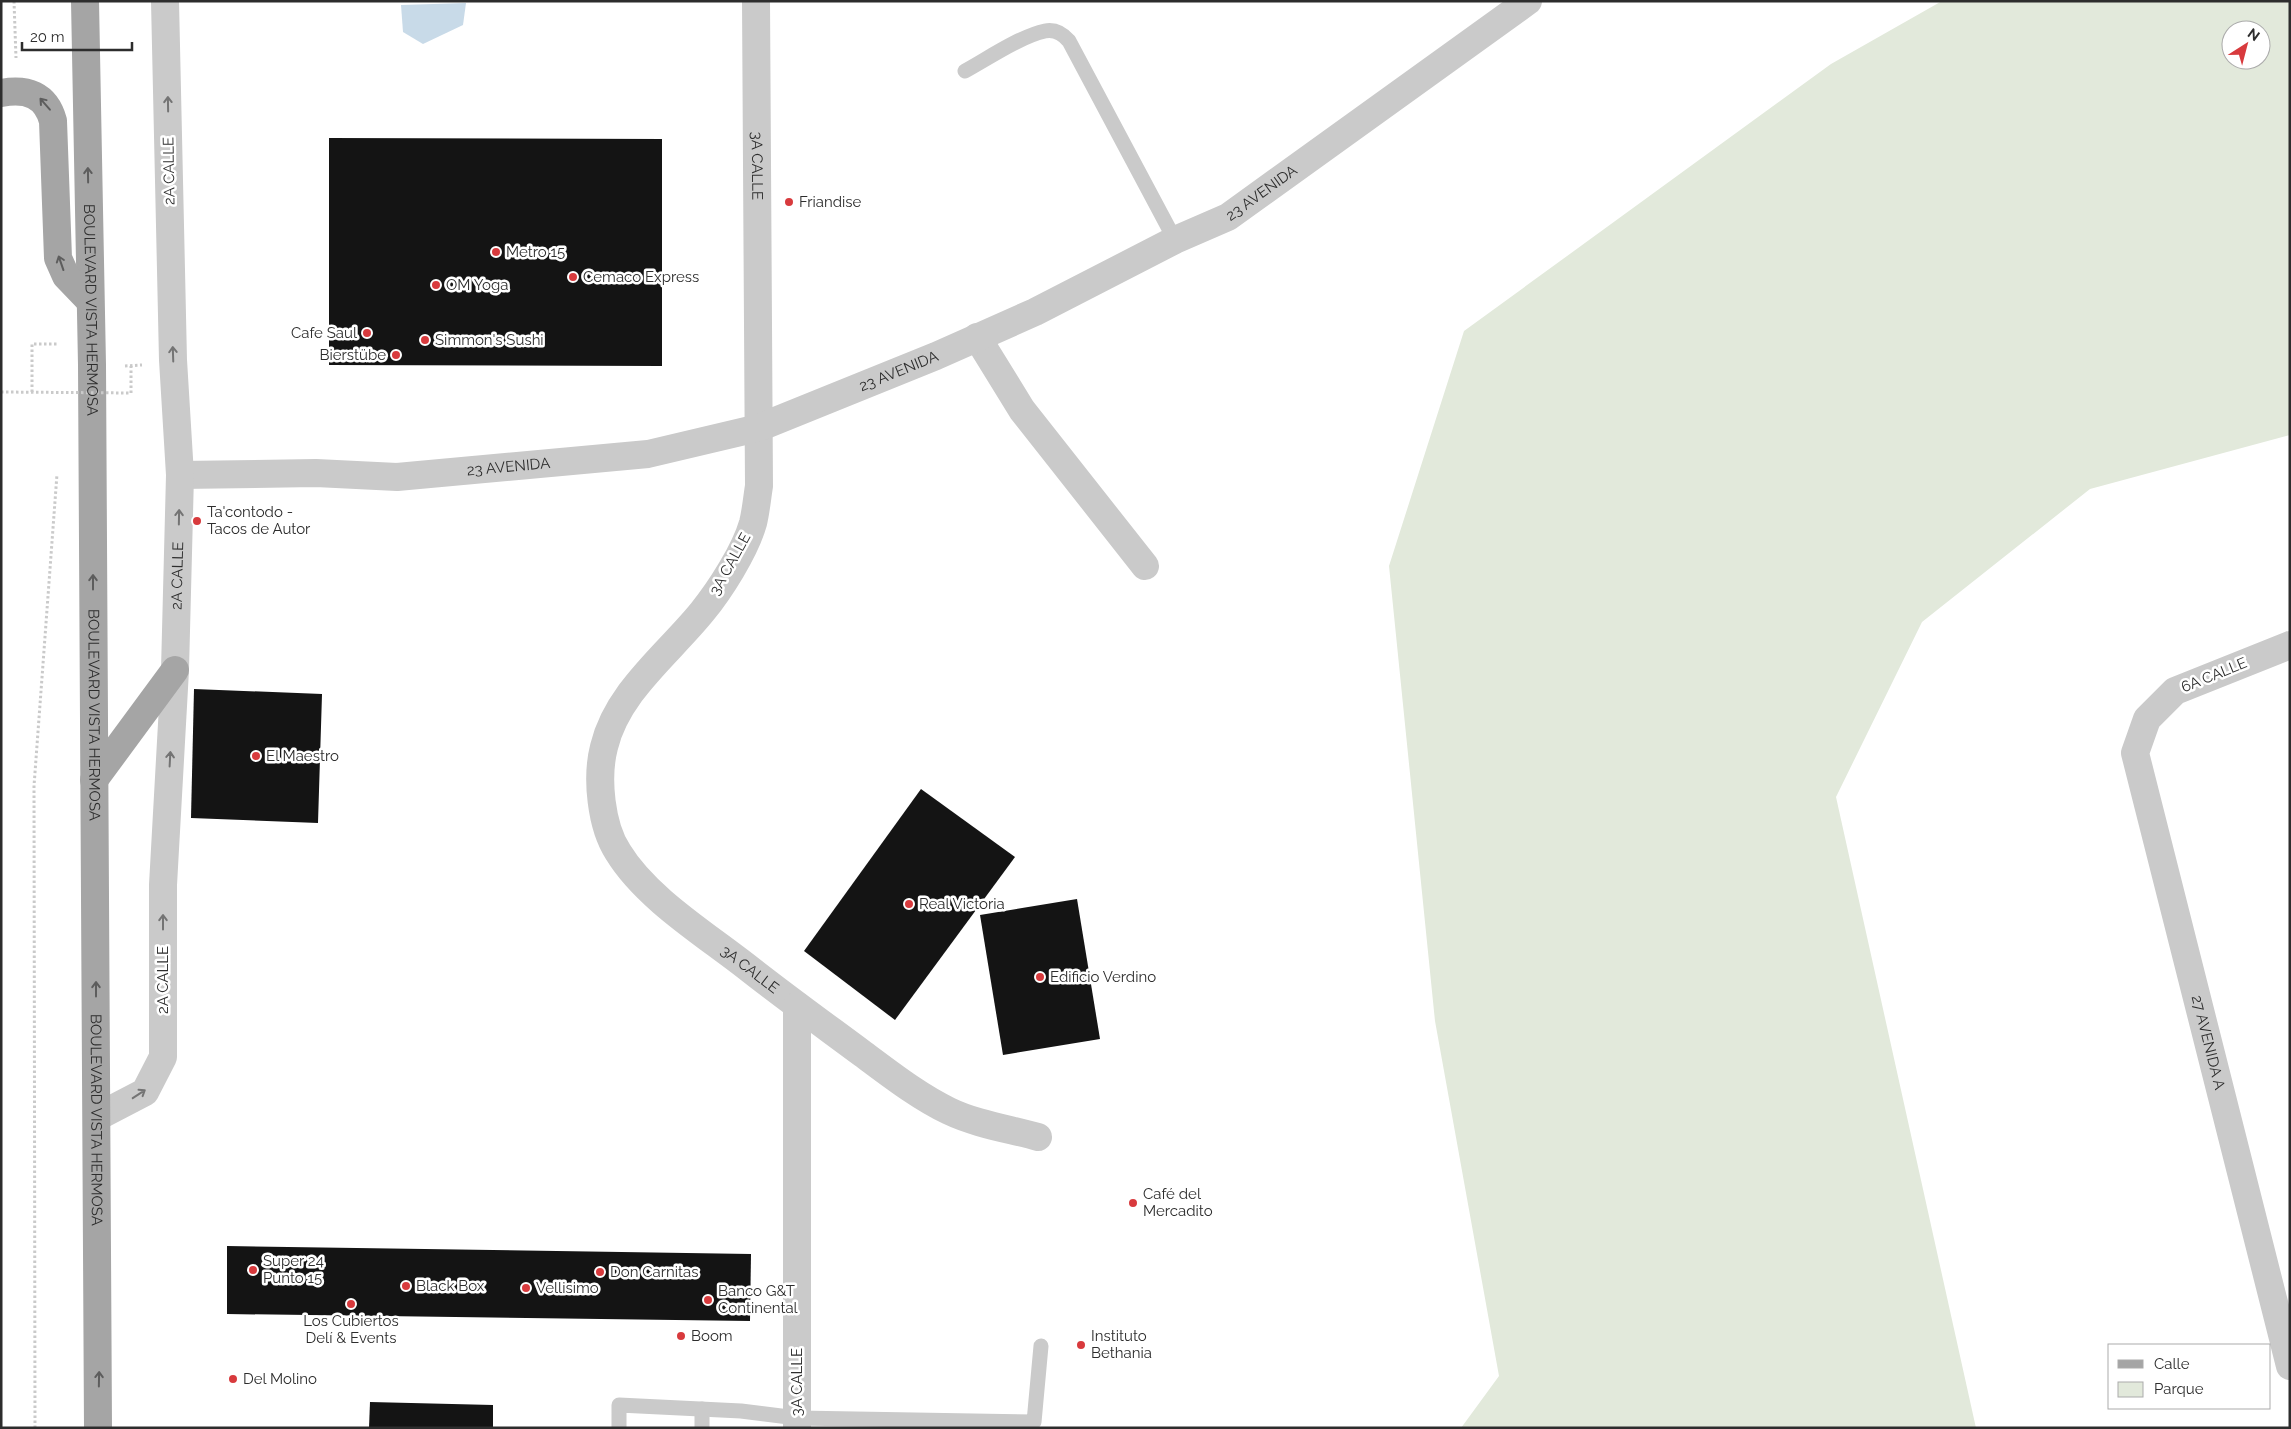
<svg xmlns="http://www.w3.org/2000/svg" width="2291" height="1429" viewBox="0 0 2291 1429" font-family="Raleway,sans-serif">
  <rect width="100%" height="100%" fill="#fff"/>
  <!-- green -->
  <path fill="#e2e9db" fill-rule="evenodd" d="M 1942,1 L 2290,1 L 2290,435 L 2090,489 L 1922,622 L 1836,797 L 1976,1428 L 1461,1428 L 1499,1376 L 1435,1021 L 1389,566 L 1464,331 L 1831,64 ZM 2231,30 L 2261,30 L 2261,60 L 2231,60 Z"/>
  <!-- water -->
  <polygon fill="#c8dae8" points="466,3 463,25 423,44 403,32 401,5"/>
  <!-- building -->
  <g fill="#141414">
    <polygon points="329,138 662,139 662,366 329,365"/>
    <polygon points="194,689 322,694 318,823 191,818"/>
    <polygon points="921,789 1015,857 895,1020 804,951"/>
    <polygon points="1077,899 1100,1039 1003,1055 980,915"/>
    <polygon points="227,1246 751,1254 750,1321 227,1314"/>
    <polygon points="370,1402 493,1405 493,1428 369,1428"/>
  </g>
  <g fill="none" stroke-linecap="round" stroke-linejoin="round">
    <!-- path -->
    <g stroke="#cacaca" stroke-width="3" stroke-dasharray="2.5 2.5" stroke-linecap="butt">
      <polyline points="14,1 16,58"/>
      <polyline points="125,366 142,365"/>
      <polyline points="32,392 32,344 58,344"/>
      <polyline points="131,393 131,366"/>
      <polyline points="35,1428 34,786 57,474"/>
    </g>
    <!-- service -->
    <g stroke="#cacaca" stroke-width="15">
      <path d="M 965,71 C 987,59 1021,36 1045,31 C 1055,29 1063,34 1069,41 L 1175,240"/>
      <polyline points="702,1409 702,1428"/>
      <polyline points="619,1428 619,1405 741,1411 797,1418 1034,1422 1041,1346"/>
    </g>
    <!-- minor -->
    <g stroke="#cacaca" stroke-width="28">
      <path id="s1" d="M 756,1 L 759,486 C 757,498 756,511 753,523 C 745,551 720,590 702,612 C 668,654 617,692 604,747 C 596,778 601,826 618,852 C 646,898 705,934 747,967 C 785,997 824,1025 863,1054 C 890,1074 918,1096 949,1111 C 976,1124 1009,1129 1038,1137"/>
      <polyline points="977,337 1022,410 1145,566"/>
      <path id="s2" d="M 180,475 L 316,473 L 397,477 L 648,454 L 758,428 L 936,356 L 1035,312 L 1175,240 L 1228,217 L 1528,1"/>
      <path id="s3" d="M 2290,645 L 2175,691 L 2147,719 L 2135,753 L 2290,1366"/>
      <polyline points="797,1428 797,1006"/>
    </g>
    <!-- tertiary -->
    <path stroke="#cacaca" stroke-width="28" id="s4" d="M 97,1117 L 145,1092 L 163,1057 L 163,885 L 175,670 L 180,475 L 173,360 L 165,1"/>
    <!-- primary -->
    <g stroke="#a5a5a5" stroke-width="28">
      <path id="s5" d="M 85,1 L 92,365 L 98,1428"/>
      <path d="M 1,93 C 27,88 46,95 53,121 L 58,258 L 66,276 L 90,301"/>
      <polyline points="94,780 175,670"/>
    </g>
    <!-- path-bridge -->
    <polyline stroke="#cacaca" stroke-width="3" stroke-dasharray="2.5 2.5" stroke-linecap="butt" points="1,392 131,393"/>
  </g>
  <!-- one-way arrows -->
  <defs><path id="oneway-shaft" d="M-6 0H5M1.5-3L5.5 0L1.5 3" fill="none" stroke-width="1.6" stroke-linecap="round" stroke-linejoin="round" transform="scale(1.25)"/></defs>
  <g stroke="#5d5d5d">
    <use href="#oneway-shaft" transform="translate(45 104) rotate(-131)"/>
    <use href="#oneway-shaft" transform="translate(88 175) rotate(-91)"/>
    <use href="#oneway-shaft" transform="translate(61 263) rotate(-109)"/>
    <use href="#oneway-shaft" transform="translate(93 582) rotate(-90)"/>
    <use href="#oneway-shaft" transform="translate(96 989) rotate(-90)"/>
    <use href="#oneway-shaft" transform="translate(99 1379) rotate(-89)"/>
  </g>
  <g stroke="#747474">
    <use href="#oneway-shaft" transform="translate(168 104) rotate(-91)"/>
    <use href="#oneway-shaft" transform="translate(173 354) rotate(-92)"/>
    <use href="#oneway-shaft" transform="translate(179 517) rotate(-89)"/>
    <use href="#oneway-shaft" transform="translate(170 759) rotate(-87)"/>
    <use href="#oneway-shaft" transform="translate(163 922) rotate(-90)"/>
    <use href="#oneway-shaft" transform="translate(139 1094) rotate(-33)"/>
  </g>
  <!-- markers -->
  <g fill="#d83a3d" stroke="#fff" stroke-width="2">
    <circle cx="789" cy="202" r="5"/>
    <circle cx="496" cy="252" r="5"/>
    <circle cx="573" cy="277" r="5"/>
    <circle cx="436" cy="285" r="5"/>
    <circle cx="367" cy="333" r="5"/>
    <circle cx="425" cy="340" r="5"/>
    <circle cx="396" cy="355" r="5"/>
    <circle cx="197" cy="521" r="5"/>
    <circle cx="256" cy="756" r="5"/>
    <circle cx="909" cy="904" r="5"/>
    <circle cx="1040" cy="977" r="5"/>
    <circle cx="1133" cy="1203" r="5"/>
    <circle cx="253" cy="1270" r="5"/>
    <circle cx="600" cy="1272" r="5"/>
    <circle cx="406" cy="1286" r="5"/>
    <circle cx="526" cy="1288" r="5"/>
    <circle cx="708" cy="1300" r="5"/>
    <circle cx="351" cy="1304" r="5"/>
    <circle cx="681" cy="1336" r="5"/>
    <circle cx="1081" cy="1345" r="5"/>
    <circle cx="233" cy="1379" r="5"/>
  </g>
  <g text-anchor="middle" stroke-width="5" stroke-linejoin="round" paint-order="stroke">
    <!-- street labels -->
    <g font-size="15" fill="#2d2d2d" stroke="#fff">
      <text dy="5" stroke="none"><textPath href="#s1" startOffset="165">3A CALLE</textPath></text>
      <text transform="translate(169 171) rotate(-91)" y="5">2A CALLE</text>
      <text dy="5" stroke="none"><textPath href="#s2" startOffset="1139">23 AVENIDA</textPath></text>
      <text dy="5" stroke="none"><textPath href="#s5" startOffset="309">BOULEVARD VISTA HERMOSA</textPath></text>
      <text dy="5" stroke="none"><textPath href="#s2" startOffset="734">23 AVENIDA</textPath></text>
      <text dy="5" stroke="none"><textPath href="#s2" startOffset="329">23 AVENIDA</textPath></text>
      <text transform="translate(730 564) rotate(-61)" y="5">3A CALLE</text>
      <text dy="5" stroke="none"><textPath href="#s4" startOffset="575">2A CALLE</textPath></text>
      <text transform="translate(2214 675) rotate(-22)" y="5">6A CALLE</text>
      <text dy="5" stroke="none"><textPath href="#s5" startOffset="714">BOULEVARD VISTA HERMOSA</textPath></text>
      <text dy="5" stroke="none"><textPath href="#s1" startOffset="1080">3A CALLE</textPath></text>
      <text transform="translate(163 980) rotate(-90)" y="5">2A CALLE</text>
      <text dy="5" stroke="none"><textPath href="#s3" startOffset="498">27 AVENIDA A</textPath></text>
      <text dy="5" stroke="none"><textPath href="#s5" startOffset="1119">BOULEVARD VISTA HERMOSA</textPath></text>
      <text transform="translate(797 1382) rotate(-90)" y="5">3A CALLE</text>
    </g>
    <!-- poi labels -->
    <g font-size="15" fill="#2d2d2d" stroke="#fff" text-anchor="start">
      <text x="799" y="207">Friandise</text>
      <text x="506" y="257">Metro 15</text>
      <text x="583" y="282">Cemaco Express</text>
      <text x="446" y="290">OM Yoga</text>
      <text x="357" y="338" text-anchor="end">Cafe Saul</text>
      <text x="435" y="345">Simmon's Sushi</text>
      <text x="386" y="360" text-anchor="end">Bierstübe</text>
      <text x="207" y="517">Ta'contodo -<tspan x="207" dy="17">Tacos de Autor</tspan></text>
      <text x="266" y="761">El Maestro</text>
      <text x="919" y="909">Real Victoria</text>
      <text x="1050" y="982">Edificio Verdino</text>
      <text x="1143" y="1199">Café del<tspan x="1143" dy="17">Mercadito</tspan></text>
      <text x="263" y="1266">Super 24<tspan x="263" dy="17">Punto 15</tspan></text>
      <text x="610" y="1277">Don Carnitas</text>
      <text x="416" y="1291">Black Box</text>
      <text x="536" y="1293">Vellisimo</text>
      <text x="718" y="1296">Banco G&amp;T<tspan x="718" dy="17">Continental</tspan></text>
      <text x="351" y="1326" text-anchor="middle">Los Cubiertos<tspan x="351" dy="17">Delí &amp; Events</tspan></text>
      <text x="691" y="1341">Boom</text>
      <text x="1091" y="1341">Instituto<tspan x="1091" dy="17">Bethania</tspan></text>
      <text x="243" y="1384">Del Molino</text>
    </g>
  </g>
  <!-- border -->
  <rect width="2291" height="1429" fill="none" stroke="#2d2d2d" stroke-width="5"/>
  <!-- legend -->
  <rect x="2108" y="1344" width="162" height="65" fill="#ffffff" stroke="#ababab"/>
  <rect x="2118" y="1360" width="25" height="8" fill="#a5a5a5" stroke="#ababab"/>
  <text x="2154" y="1369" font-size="15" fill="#2d2d2d">Calle</text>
  <rect x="2118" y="1382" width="25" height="15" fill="#e2e9db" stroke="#ababab"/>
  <text x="2154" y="1394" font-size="15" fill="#2d2d2d">Parque</text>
  <!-- north arrow -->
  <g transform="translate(2246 45) rotate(36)"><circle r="24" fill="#ffffff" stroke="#ababab"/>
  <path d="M0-4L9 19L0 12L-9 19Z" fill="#d83a3d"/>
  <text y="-8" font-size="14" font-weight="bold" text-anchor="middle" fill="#2d2d2d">N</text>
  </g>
  <!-- scale -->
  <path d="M22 42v8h110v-8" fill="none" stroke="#2d2d2d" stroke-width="2.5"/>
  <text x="30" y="42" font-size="15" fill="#2d2d2d" stroke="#ffffff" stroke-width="4" paint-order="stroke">20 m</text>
</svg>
